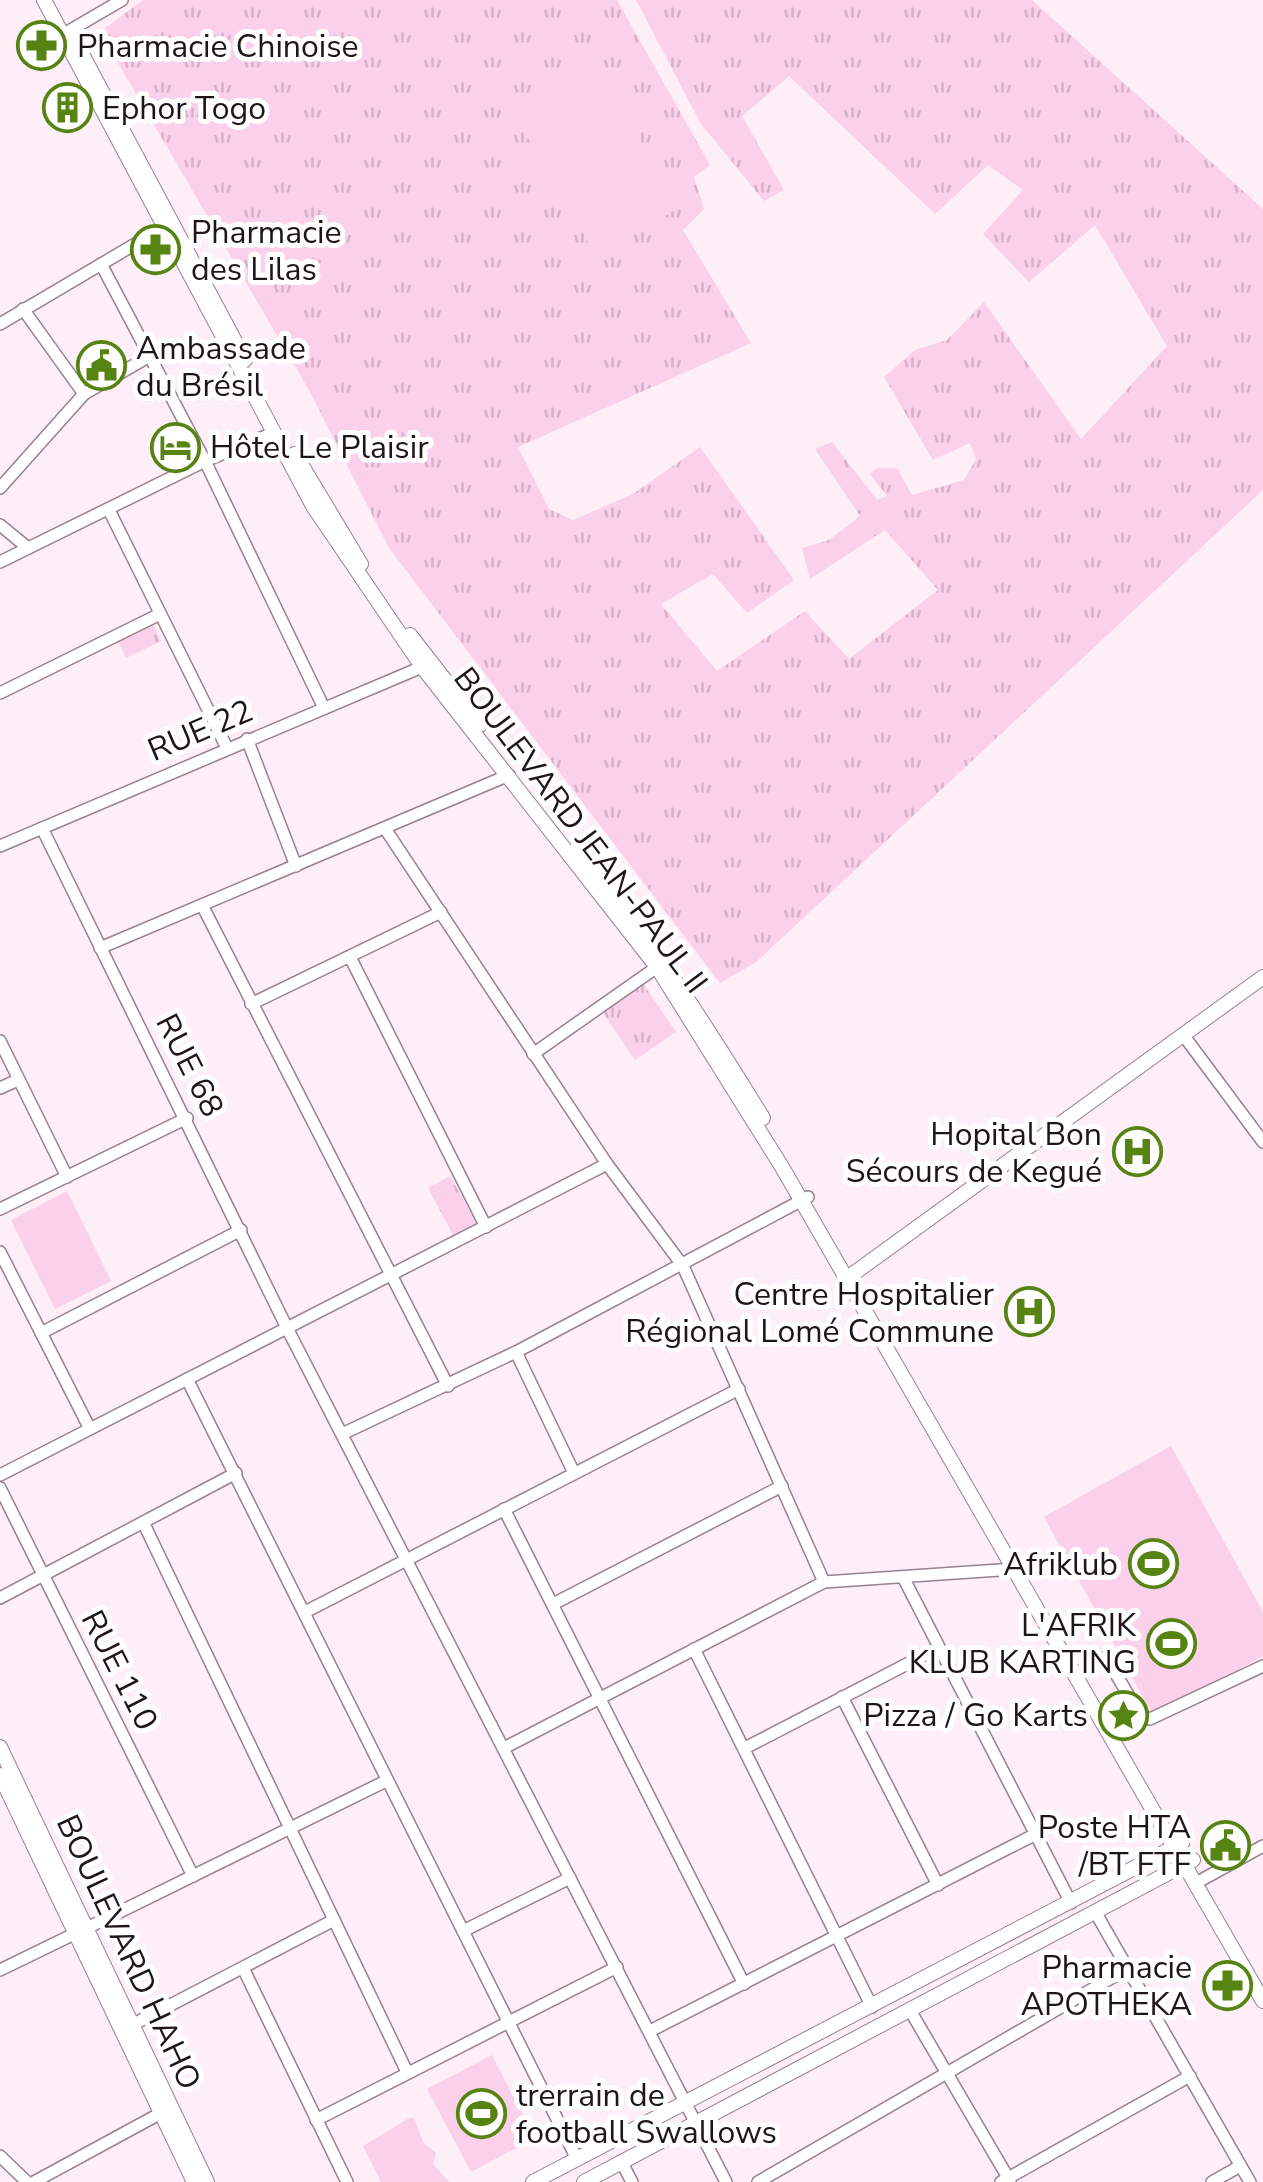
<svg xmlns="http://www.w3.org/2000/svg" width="1263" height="2182" viewBox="0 0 1263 2182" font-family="'Nunito Sans',sans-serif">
  <defs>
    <pattern id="grass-tufts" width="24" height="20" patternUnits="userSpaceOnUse" patternTransform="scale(2.5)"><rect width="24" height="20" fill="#fad0ea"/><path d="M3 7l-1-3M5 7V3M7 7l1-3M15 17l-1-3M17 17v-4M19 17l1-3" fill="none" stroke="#d6b2c8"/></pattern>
  </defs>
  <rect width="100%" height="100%" fill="#fdeef8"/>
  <!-- grass -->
  <g fill="url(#grass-tufts)">
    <polygon points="143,0 617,0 710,165 694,177 704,209 683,230 751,343 518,447 549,509 573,520 633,494 700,447 794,580 747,613 713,574 661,604 717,671 805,611 849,659 938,590 885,530 810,579 802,548 829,540 860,516 815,449 832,442 877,500 887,496 870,474 877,468 897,468 912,495 964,480 976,459 970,443 933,460 884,377 915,350 947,340 984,302 1081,439 1167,346 1095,225 1029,282 983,234 1023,190 988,165 935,214 789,76 742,116 784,190 764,201 701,124 636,0 1032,0 1263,209 1263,490 755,963 720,983 389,548 310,392 100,32"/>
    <polygon points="153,624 161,641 126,658 118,641"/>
    <polygon points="642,982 676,1032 635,1060 601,1010"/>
    <polygon points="450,1176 476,1222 453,1235 428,1188"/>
  </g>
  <!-- pitch -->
  <g fill="#fad0ea">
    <polygon points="594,62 678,208 596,256 512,110"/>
    <polygon points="67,1191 111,1281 55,1309 11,1220"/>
    <polygon points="1171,1446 1263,1612 1263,1656 1154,1717 1044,1517"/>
    <polygon points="492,2055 535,2138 471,2172 427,2089"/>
    <polygon points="409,2118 414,2118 423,2142 436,2153 433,2164 449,2182 381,2182 363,2146"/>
  </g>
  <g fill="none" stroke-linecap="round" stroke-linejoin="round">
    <defs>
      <g id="minor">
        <polyline points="69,31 122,0"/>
        <polyline points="101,264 205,461 324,708"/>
        <polyline points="23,309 84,394"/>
        <polyline points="0,324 164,227"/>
        <polyline points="0,488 84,394 148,357"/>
        <polyline points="109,510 227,748"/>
        <polyline points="0,525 28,548"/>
        <polyline points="0,562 205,461 273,433"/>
        <polyline points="0,693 158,615"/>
        <polyline points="247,739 296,866"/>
        <polyline points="42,828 287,1328 726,2182"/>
        <polyline points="386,830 607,1164 683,1266 824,1582"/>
        <polyline points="0,846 429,664"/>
        <polyline points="202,905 448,1386"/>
        <polyline points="100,948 509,775"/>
        <polyline points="350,957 486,1227"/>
        <polyline points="251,1004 441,912"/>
        <polyline points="1184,1036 1263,1142"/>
        <polyline points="0,1041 67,1177"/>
        <polyline points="533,1054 657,967"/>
        <polyline points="0,1088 18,1080"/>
        <polyline points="0,1209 187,1118"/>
        <polyline points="0,1252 89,1427"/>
        <polyline points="41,1333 241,1230"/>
        <polyline points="516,1352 574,1473"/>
        <polyline points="187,1379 577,2159"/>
        <polyline points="342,1434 516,1352 808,1197"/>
        <polyline points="0,1475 607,1164"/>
        <polyline points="0,1488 193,1876"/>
        <polyline points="504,1509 744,1984"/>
        <polyline points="144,1524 407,2072"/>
        <polyline points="904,1579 1071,1903"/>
        <polyline points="0,1598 236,1473"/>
        <polyline points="555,1603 782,1486"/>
        <polyline points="305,1612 739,1389"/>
        <polyline points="694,1649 872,2007"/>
        <polyline points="1082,1670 1106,1657 1140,1715 1150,1719 1263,1666"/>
        <polyline points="842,1697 938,1885"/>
        <polyline points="504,1748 824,1582 1014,1569"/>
        <polyline points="745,1748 938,1648"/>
        <polyline points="1196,1883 1263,1846"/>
        <polyline points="1097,1915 1250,2182"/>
        <polyline points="87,1928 386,1781"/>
        <polyline points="463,1931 570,1878"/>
        <polyline points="243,1968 347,2182"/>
        <polyline points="0,1970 74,1934"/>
        <polyline points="911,2012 1010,2181"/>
        <polyline points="132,2025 334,1920"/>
        <polyline points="650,2031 1036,1834"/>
        <polyline points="316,2120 617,1967"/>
        <polyline points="0,2156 27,2182"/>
        <polyline points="621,2161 632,2182"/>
        <polyline points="34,2182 161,2113"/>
        <polyline points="758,2182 1127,1969"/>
        <polyline points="1001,2182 1190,2076"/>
        <polyline points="1212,2182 1240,2166"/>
      </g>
      <g id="major">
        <polyline points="44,0 313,506 423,668 657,967 782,1167 1263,2001"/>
        <polyline points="74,39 245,360"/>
        <polyline points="295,454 361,564"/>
        <polyline points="410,635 480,725"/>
        <path d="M 577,848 C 647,933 705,1024 763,1118"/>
        <polyline points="846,1279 1263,977"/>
        <polyline points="0,1747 207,2182"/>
        <polyline points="0,1775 194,2182"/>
        <polyline points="533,2182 1182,1843"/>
        <polyline points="584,2182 1193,1860"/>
      </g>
    </defs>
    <!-- minor casing -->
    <use href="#minor" stroke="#97818f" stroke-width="14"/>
    <!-- major casing -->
    <use href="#major" stroke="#97818f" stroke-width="16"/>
    <!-- minor -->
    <use href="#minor" stroke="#fff" stroke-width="11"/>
    <!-- major -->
    <use href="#major" stroke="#fff" stroke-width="14"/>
  </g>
  <!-- icons -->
  <defs>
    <symbol id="pharmacy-ring" viewBox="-11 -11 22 22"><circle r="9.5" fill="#fff" stroke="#568311" stroke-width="1.5"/><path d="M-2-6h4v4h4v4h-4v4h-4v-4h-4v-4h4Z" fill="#568311"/></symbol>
    <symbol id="building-ring" viewBox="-11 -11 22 22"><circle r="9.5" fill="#fff" stroke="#568311" stroke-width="1.5"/><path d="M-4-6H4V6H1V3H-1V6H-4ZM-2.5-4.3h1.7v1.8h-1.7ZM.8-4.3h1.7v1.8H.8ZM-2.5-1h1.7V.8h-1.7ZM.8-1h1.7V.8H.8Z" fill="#568311"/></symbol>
    <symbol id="civic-ring" viewBox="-11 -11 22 22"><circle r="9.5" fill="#fff" stroke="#568311" stroke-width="1.5"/><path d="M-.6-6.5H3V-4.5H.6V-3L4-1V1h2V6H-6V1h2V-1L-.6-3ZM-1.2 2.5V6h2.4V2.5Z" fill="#568311"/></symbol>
    <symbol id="hotel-ring" viewBox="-11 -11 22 22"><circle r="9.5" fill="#fff" stroke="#568311" stroke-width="1.5"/><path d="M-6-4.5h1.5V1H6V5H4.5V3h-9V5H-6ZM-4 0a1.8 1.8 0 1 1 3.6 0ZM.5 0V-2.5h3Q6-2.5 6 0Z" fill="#568311"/></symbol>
    <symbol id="hospital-ring" viewBox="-11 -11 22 22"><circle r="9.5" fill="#fff" stroke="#568311" stroke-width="1.5"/><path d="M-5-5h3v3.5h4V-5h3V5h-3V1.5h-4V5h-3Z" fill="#568311"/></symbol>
    <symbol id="stadium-ring" viewBox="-11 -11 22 22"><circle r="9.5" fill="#fff" stroke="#568311" stroke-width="1.5"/><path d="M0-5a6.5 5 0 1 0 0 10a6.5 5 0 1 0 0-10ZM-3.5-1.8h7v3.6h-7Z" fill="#568311"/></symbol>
    <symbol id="sight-ring" viewBox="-11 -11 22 22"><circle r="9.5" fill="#fff" stroke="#568311" stroke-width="1.5"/><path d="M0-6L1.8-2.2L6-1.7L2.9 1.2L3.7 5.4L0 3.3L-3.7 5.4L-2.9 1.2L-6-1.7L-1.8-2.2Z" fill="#568311"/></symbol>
  </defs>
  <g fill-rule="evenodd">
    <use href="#pharmacy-ring" x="14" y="18" width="55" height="55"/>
    <use href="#building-ring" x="40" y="80" width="55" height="55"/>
    <use href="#pharmacy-ring" x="128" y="222" width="55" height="55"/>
    <use href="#civic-ring" x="74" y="338" width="55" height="55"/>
    <use href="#hotel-ring" x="148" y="420" width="55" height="55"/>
    <use href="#hospital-ring" x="1110" y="1124" width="55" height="55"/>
    <use href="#hospital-ring" x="1002" y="1284" width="55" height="55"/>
    <use href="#stadium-ring" x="1126" y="1536" width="55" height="55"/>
    <use href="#stadium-ring" x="1144" y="1616" width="55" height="55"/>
    <use href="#sight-ring" x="1096" y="1688" width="55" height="55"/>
    <use href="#civic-ring" x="1198" y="1818" width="55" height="55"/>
    <use href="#pharmacy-ring" x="1200" y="1958" width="55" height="55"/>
    <use href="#stadium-ring" x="454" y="2086" width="55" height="55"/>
  </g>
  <g text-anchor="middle" stroke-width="10" stroke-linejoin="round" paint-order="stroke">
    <!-- poi labels -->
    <g font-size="32" fill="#1e151b" stroke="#fff" text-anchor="end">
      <text x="77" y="57" text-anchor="start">Pharmacie Chinoise</text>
      <text x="102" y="119" text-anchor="start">Ephor Togo</text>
      <text x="191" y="243" text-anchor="start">Pharmacie<tspan x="191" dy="37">des Lilas</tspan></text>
      <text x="136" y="359" text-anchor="start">Ambassade<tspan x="136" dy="37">du Brésil</tspan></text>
      <text x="210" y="458" text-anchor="start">Hôtel Le Plaisir</text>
      <text x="1102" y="1145">Hopital Bon<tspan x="1102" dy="37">Sécours de Kegué</tspan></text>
      <text x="994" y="1305">Centre Hospitalier<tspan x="994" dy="37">Régional Lomé Commune</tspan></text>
      <text x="1118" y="1575">Afriklub</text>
      <text x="1136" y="1636">L'AFRIK<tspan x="1136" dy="37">KLUB KARTING</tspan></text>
      <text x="1088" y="1726">Pizza / Go Karts</text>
      <text x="1191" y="1838">Poste HTA<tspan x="1191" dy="37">/BT FTF</tspan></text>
      <text x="1192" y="1978">Pharmacie<tspan x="1192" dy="37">APOTHEKA</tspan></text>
      <text x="516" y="2106" text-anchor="start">trerrain de<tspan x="516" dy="37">football Swallows</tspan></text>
    </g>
    <!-- street labels -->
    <g font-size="32" fill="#1e151b" stroke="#fff">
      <text transform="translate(200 730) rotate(-23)" y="11">RUE 22</text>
      <text transform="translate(581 830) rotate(53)" y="11">BOULEVARD JEAN-PAUL II</text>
      <text transform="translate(190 1065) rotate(63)" y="11">RUE 68</text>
      <text transform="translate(120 1670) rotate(63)" y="11">RUE 110</text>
      <text transform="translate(129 1952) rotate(65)" y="11">BOULEVARD HAHO</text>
    </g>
  </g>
</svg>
